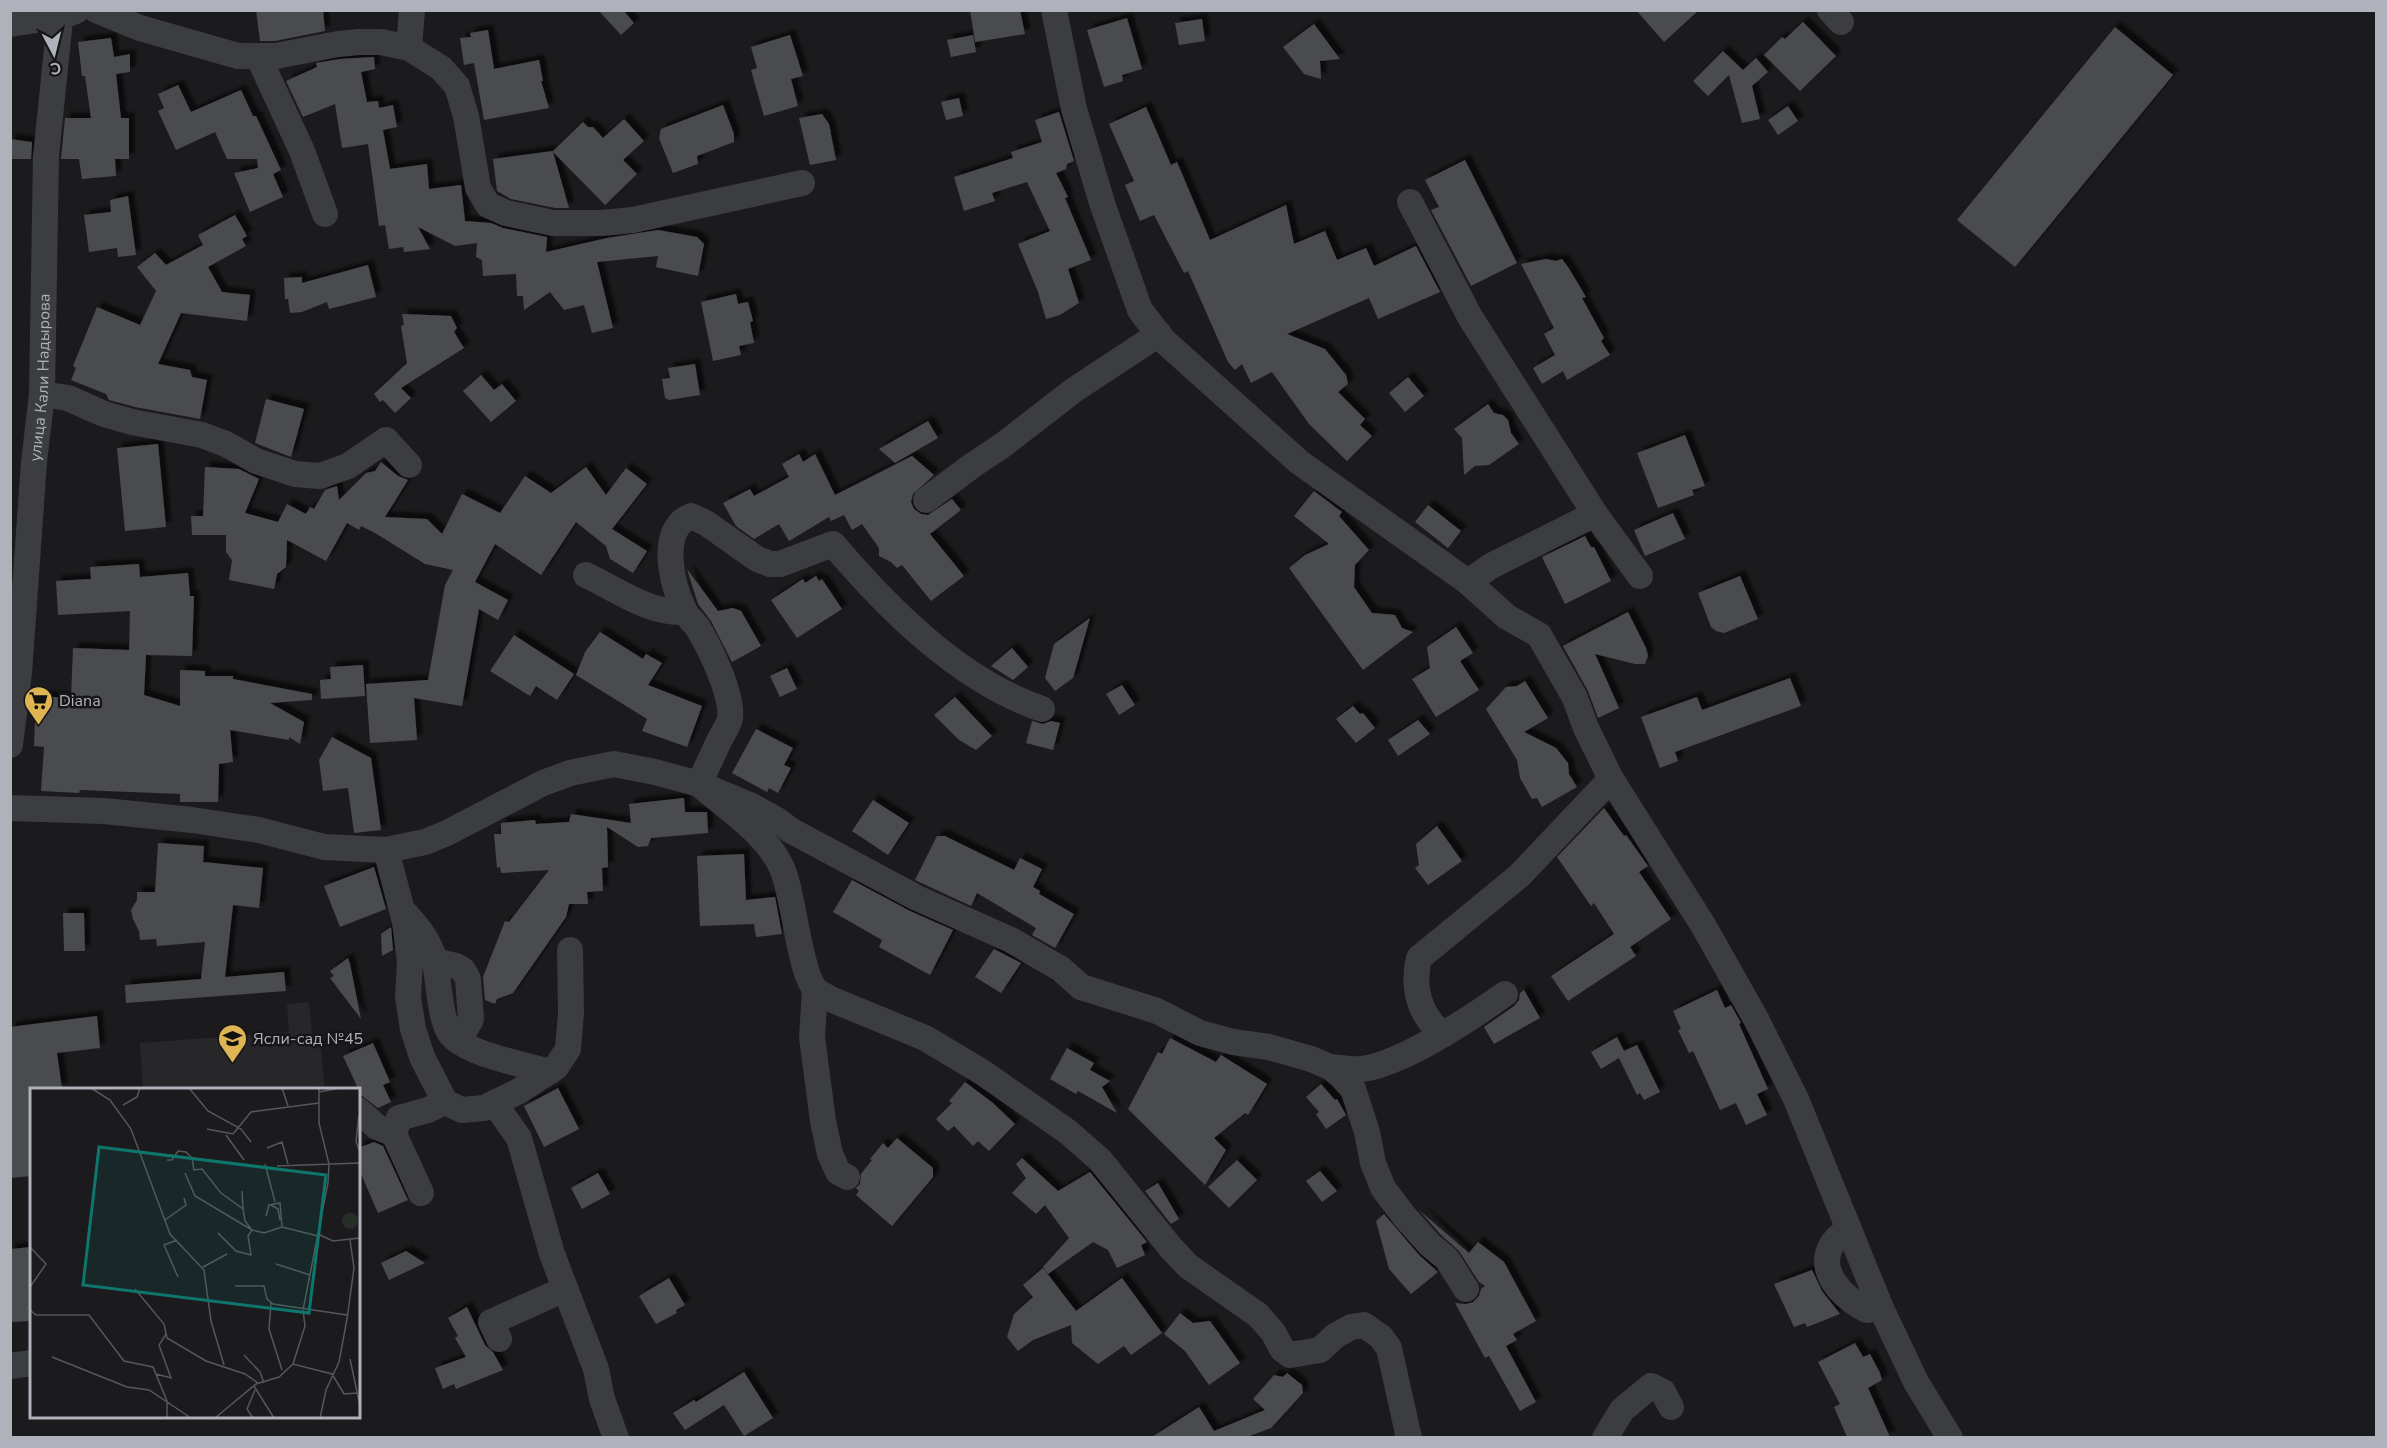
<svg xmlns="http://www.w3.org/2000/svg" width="2387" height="1448" viewBox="0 0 2387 1448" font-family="'Nunito Sans',sans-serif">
  <defs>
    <filter id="shadow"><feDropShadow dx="5.5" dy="-5.5" stdDeviation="1.5" flood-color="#0009"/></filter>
  </defs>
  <rect width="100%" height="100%" fill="#1b1b1d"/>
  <!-- built -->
  <polygon fill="#27272a" points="309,1002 312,1034 320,1034 324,1086 271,1090 143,1089 140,1043 289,1032 287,1004"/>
  <!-- building -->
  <g fill="#4a4b4f" filter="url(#shadow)">
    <polygon points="256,10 323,10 325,31 275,41 260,41"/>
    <polygon points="598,10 623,10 634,23 621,35"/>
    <polygon points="970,10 1020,10 1025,34 975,42"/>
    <polygon points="1636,10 1699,10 1664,42"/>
    <polygon points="1127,18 1142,69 1122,75 1123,81 1104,87 1087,30"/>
    <polygon points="1202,19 1205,41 1179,45 1175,23"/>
    <polygon points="1803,22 1836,56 1800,91 1764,55 1782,37 1785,39"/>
    <polygon points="1314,24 1340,59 1320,61 1321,79 1304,74 1283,47"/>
    <polygon points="2115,27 2173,75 2015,267 1957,220"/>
    <polygon points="488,30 494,69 539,60 543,81 541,81 549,108 484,120 474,63 464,65 460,38 471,37 470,33"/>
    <polygon points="790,35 803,76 791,79 798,106 764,116 751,70 757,68 751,47"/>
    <polygon points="973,35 976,52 951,57 947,40"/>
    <polygon points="111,38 114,57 130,54 130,72 116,74 121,118 129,118 129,159 115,159 116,176 82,179 79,159 61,159 65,118 91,118 85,76 82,76 78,42"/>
    <polygon points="1723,51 1743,70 1756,58 1768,72 1752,86 1760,119 1742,123 1729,75 1708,96 1693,81"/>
    <polygon points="374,57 375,69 361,72 367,102 378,101 379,108 393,105 397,127 383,130 390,169 427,164 429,189 461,185 465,221 491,223 503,228 547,237 546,252 607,238 658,230 697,237 704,244 698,276 656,267 658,256 597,262 613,328 592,333 584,305 564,310 550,292 524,310 523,296 517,296 516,274 483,276 482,260 476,257 477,243 455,246 418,227 430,249 404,252 403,247 389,249 385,225 379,226 368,144 342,148 335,104 303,117 286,81 317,67 316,63 340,59"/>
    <polygon points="178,85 191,112 241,90 253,116 256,116 281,170 273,174 283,197 250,212 234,173 258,168 257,159 227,159 215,132 176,150 158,111 164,108 158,94"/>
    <polygon points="959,98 963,116 946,120 941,102"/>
    <polygon points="723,105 734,134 734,142 697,156 698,164 673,173 659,138 661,129"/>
    <polygon points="1788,106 1798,121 1778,135 1768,120"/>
    <polygon points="1146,107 1171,165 1177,162 1210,240 1286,205 1294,244 1325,231 1337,260 1366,248 1374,266 1416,246 1440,292 1378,319 1369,298 1287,334 1325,349 1346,375 1348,384 1338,392 1365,419 1360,425 1372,436 1347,461 1309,424 1272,372 1251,383 1242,364 1235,370 1228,362 1188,271 1184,273 1154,215 1140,221 1125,185 1134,181 1109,124"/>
    <polygon points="1059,112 1074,161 1067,164 1066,169 1056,173 1068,197 1065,198 1091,260 1068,269 1079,303 1060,315 1046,319 1038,292 1018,244 1050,231 1027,182 992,193 995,201 964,211 954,177 1013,158 1011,152 1042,142 1035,120"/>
    <polygon points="822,114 829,124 836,160 810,165 799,118"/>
    <polygon points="624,119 644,141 623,160 637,174 605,205 553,152 569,208 555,208 511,199 497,191 493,159 553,151 583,122 588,127 593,127 603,138"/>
    <polygon points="10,139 32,142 31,159 10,159"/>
    <polygon points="1465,160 1517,263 1471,286 1431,210 1439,207 1425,180"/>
    <polygon points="128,196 136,255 118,257 117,248 89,252 84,215 111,212 110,200"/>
    <polygon points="235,215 247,236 242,239 246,246 208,267 222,292 250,295 247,321 181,313 158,364 190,370 192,377 207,380 200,419 135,407 109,400 106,394 71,380 76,368 73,366 97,307 140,325 156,291 137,267 155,253 166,265 203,245 198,235"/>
    <polygon points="1546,259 1556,261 1562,259 1568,267 1586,297 1582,298 1604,338 1601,341 1610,355 1567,380 1563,371 1542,384 1533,368 1555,355 1544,334 1554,328 1521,264"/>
    <polygon points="368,265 376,297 329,309 327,302 302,312 290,313 288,299 285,299 284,278 302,277 302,283"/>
    <polygon points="736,294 738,304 748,302 753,321 750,322 754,343 739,346 741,355 713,361 701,302"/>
    <polygon points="402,314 451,316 457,328 454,332 464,348 401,388 411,398 395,413 383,400 380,402 374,394 407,363 401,326 404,325"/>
    <polygon points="695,364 700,395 669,400 665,398 662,379 670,378 668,368"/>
    <polygon points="481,375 494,390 502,384 516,401 491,422 463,391"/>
    <polygon points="1408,377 1424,396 1405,412 1389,393"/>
    <polygon points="266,399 304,409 291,457 255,443"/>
    <polygon points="1488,404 1494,413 1503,415 1508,420 1511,433 1519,444 1489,465 1475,466 1464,475 1462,438 1454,429"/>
    <polygon points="928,421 938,438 895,463 879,449"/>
    <polygon points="1685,435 1705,486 1692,490 1694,495 1658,508 1637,453"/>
    <polygon points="158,444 166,527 125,531 117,448"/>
    <polygon points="799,454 803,462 815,454 835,495 912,456 934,475 913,494 911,502 914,509 921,514 928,515 952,499 961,510 930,534 964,576 931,601 902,565 897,568 891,562 879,556 879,548 862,524 852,530 844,515 831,521 829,517 789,541 779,524 754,539 736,526 723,503 750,489 754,496 789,477 782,464"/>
    <polygon points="381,462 398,476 408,480 385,517 427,519 442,534 462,494 500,513 525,476 551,493 586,467 606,495 626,468 647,484 612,529 647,551 633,573 610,559 606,546 576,522 541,575 495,544 475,582 508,600 498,620 479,609 462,706 414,698 417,740 370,743 366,684 428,680 445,585 453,570 425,564 375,533 361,526 359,530 347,523 326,561 287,540 286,567 277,574 274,589 229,580 232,560 226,552 226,535 192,535 191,516 203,516 205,467 239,469 259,479 245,513 278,522 287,504 306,514 310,507 314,509 325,490 337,486 339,500 366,473 375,471"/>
    <polygon points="1314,491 1342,512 1339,516 1369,550 1355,565 1354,587 1372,613 1395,615 1402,628 1413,632 1363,670 1289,568 1305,555 1329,544 1294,516"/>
    <polygon points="1428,505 1461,531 1448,548 1415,522"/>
    <polygon points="1673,513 1685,539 1645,556 1634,530"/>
    <polygon points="1585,536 1591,547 1594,547 1611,581 1565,604 1542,557"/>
    <polygon points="139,564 140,577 188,573 190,596 194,596 192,656 146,655 144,695 180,706 180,670 205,671 205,676 233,676 233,679 312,694 312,700 270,703 304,722 300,744 289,737 289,740 230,730 233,762 219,764 218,802 180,802 180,794 80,790 79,793 41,791 44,747 34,746 36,696 71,698 73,648 129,650 130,611 58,615 56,581 91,579 90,567"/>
    <polygon points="687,569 718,611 733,608 741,611 761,646 732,662 711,621 698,604"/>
    <polygon points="816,576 819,581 822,579 842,609 797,638 771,600 803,579 805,583"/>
    <polygon points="1740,576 1758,619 1724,633 1716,631 1711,627 1698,593"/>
    <polygon points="1628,612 1646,648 1648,656 1645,664 1635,664 1595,654 1619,708 1598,718 1588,691 1563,646"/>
    <polygon points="1090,618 1073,678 1055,691 1045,678 1054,644"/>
    <polygon points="1456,627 1473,653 1460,661 1479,690 1436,717 1412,679 1430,668 1427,647"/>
    <polygon points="600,632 643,659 646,654 662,663 648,685 702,706 687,747 642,731 647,719 576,675 585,652"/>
    <polygon points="514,635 574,674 557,700 536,686 530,696 490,671"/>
    <polygon points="1012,648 1028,667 1013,680 991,666"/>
    <polygon points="363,665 365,696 321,699 320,680 331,679 330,667"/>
    <polygon points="787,668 797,689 780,697 770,676"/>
    <polygon points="1790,678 1801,706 1675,752 1678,761 1660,768 1641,717 1697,697 1702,710"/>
    <polygon points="1525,681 1548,718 1524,732 1556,748 1568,763 1569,774 1577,787 1542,807 1537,798 1532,799 1520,778 1517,760 1486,709 1506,687 1517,686"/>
    <polygon points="1122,685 1135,705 1119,715 1106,694"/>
    <polygon points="955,697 992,736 976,750 959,740 934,715"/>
    <polygon points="1353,706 1360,714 1363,713 1375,728 1356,743 1336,719"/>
    <polygon points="1418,720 1430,734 1398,756 1388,740"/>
    <polygon points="1032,721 1043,724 1051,721 1060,723 1053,750 1026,743"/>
    <polygon points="756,729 793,748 784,765 791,768 778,793 769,788 767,792 732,773"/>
    <polygon points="332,737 371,758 381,830 354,833 348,788 323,791 319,760"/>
    <polygon points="684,798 685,812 707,812 708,833 651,838 648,846 638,847 607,827 608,867 602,868 603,891 587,892 588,904 569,904 566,917 513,993 497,999 495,1004 485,1000 483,977 505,921 509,922 549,870 501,873 500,867 497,868 494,834 501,834 501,823 535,820 536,824 569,822 571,814 631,823 629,804"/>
    <polygon points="873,800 909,823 888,855 852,831"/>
    <polygon points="1604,808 1624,836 1626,835 1648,866 1639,872 1671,919 1630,947 1636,956 1568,1001 1551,976 1614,934 1594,903 1591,906 1557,857"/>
    <polygon points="1437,826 1462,861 1428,885 1415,868 1419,865 1416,844"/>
    <polygon points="937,836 945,836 1014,870 1020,858 1042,869 1033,887 1040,891 1039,894 1074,914 1055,948 1032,935 1036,928 977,893 971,906 915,880"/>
    <polygon points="158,843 204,846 203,862 263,868 259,908 233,905 225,977 284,972 286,991 126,1003 125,985 201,979 205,942 157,946 156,939 140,940 139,931 133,919 131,910 137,900 137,892 155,892"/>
    <polygon points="744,854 746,900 775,897 782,934 756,937 754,924 700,926 697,856"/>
    <polygon points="374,867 386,909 340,927 324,886"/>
    <polygon points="852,880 910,911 953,930 930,975 879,947 882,940 833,912"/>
    <polygon points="63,913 84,913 85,951 64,951"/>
    <polygon points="391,927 393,950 382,956 381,934"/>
    <polygon points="994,949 1021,963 1001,993 975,977"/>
    <polygon points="348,958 350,964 361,1019 330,978 334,976 330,971"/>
    <polygon points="1524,990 1540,1018 1494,1044 1484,1027 1514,1006 1519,1000 1520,993"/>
    <polygon points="1717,990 1725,1008 1731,1005 1741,1023 1739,1024 1768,1089 1757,1094 1767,1115 1746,1125 1736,1103 1720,1110 1693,1051 1689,1053 1678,1030 1681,1029 1673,1011"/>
    <polygon points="97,1016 100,1048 57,1053 62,1089 32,1089 32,1176 10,1178 10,1027"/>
    <polygon points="1617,1037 1624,1051 1637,1045 1660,1092 1644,1100 1640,1093 1637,1095 1619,1058 1601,1069 1591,1052"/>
    <polygon points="1170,1038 1216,1062 1221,1055 1267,1084 1248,1115 1245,1113 1214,1138 1226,1150 1205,1185 1128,1109 1158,1052 1162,1054"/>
    <polygon points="373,1043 390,1082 383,1085 391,1102 378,1108 361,1095 343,1056"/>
    <polygon points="1067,1048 1094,1063 1090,1070 1110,1081 1102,1087 1117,1113 1078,1091 1076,1094 1050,1079"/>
    <polygon points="965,1082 993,1103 1015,1124 989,1151 978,1141 973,1146 954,1126 948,1131 936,1119 952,1103 949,1101"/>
    <polygon points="1321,1084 1335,1100 1337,1099 1346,1115 1326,1129 1316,1114 1319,1112 1306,1097"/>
    <polygon points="558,1088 579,1129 544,1147 524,1106"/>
    <polygon points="897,1138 933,1168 933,1177 892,1226 856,1195 859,1191 856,1188 860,1184 861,1174 872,1160 870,1159 883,1143 888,1148"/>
    <polygon points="374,1142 383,1146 408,1200 378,1213 358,1167 358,1148"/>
    <polygon points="1022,1158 1058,1191 1090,1172 1147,1242 1141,1245 1145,1255 1117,1268 1108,1250 1093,1242 1048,1274 1043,1267 1069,1238 1045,1205 1036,1214 1012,1193 1026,1178 1016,1164"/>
    <polygon points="1237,1160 1257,1180 1229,1208 1208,1187"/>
    <polygon points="1320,1171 1337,1191 1322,1202 1306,1181"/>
    <polygon points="598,1173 610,1194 582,1209 571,1188"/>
    <polygon points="1158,1183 1179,1219 1171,1224 1145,1191"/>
    <polygon points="1419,1210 1469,1253 1478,1242 1504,1262 1536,1321 1513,1334 1517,1340 1506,1346 1536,1402 1520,1411 1489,1356 1485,1358 1455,1303 1466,1304 1473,1302 1479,1296 1481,1289 1485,1286 1479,1282 1459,1251 1440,1234"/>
    <polygon points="1384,1214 1419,1255 1438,1272 1411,1294 1389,1269 1376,1221"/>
    <polygon points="32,1247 32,1321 11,1322 10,1249"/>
    <polygon points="406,1251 425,1263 389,1280 381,1263"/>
    <polygon points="1043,1268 1076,1311 1122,1278 1162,1333 1131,1355 1124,1346 1098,1364 1072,1343 1071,1325 1033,1340 1018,1351 1007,1337 1014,1314 1033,1297 1023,1285"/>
    <polygon points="1812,1270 1822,1291 1840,1314 1807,1327 1805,1323 1794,1327 1774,1284"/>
    <polygon points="669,1278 685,1305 676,1310 677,1313 656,1324 639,1296"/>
    <polygon points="467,1307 485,1345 493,1352 503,1370 456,1389 454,1384 443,1389 435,1368 466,1357 455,1338 458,1336 448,1318"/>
    <polygon points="1180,1313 1193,1323 1210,1321 1240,1363 1209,1385 1185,1351 1164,1334"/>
    <polygon points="1855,1343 1863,1357 1870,1354 1880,1373 1882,1380 1868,1388 1890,1437 1847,1437 1834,1407 1840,1404 1818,1362"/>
    <polygon points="744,1372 773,1418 744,1436 724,1405 685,1430 673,1413 694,1400 696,1402"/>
    <polygon points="1287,1373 1302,1385 1303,1393 1271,1428 1247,1437 1152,1437 1199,1407 1214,1431 1265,1410 1253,1399 1274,1375 1283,1377"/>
  </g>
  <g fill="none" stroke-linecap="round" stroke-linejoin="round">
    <!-- minor -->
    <g stroke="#3c3d41" stroke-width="26">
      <polyline points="96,10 140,28 238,56 276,56 338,44 359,42 381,42 409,48 441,68 457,86 466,116 478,188 488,205 506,213 553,223 602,223 633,220 802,183"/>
      <polyline points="1054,10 1074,109 1103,206 1140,310 1163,340 1299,462 1468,582 1507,617 1539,635 1575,698 1586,728 1611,779 1703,925 1756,1019 1796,1099 1880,1306 1916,1382 1950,1438"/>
      <polyline points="1830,10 1841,22"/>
      <polyline points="10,24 62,16 76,11"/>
      <polyline points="409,48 412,10"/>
      <polyline points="258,56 302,151 325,214"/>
      <polyline points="1410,202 1470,317 1595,514 1491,566 1468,582"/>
      <polyline points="42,394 68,398 104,414 132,422 202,435 226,444 256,461 295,474 320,476 348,466 386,440 409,465"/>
      <polyline points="926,500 973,465 1003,445 1074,390 1159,334"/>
      <polyline points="1595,514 1640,576"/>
      <path d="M 586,575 C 618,590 649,614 685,612"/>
      <path d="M 1042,709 C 960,681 888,609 833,544 L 780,564 L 770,564 L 757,559 L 706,523 L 691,516 C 658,529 672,585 684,610 C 687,617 694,622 698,628 C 710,648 733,695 730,718 C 729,725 723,733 720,739 C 713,754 706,769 699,784 C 726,808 765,832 781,866 C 794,892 799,974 816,990 C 819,993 824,995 828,998 L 925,1038 L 982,1072 L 1068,1132 L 1100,1160 L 1171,1248 L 1188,1266 L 1258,1315 L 1273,1332 L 1282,1349 L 1290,1355 L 1320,1350 L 1335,1336 L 1351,1327 L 1364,1325 L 1381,1337 L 1389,1348 L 1409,1438"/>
      <path id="s1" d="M 10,745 L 19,673 L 34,462 L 42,394 L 46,156 L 61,10"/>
      <polyline points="10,808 104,811 192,820 259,830 324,847 386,850 425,842 447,833 543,783 570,773 614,764 655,772 699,784 752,806 779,821 790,830 917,898 1011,940 1061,969 1081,987 1157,1011 1200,1033 1233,1042 1269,1047 1311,1059 1330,1067 1341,1076 1353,1089 1367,1132 1373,1163 1383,1188 1404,1216 1430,1245 1447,1259 1466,1289"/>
      <polyline points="386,850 405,922 410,961 408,997 413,1029 422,1057 445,1102 462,1110 484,1108 519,1091 556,1067 568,1049 571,1013 570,950"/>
      <path d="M 405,913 C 417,926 427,938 433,955 C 440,976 438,1025 454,1038 C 477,1057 521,1063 549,1072"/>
      <polyline points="434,961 456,966 463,970 468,979 471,1019 459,1041"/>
      <polyline points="815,990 812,1037 823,1121 830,1154 838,1172 847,1177"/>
      <path d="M 1442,1034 C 1419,1014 1412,987 1419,958 L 1519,876 L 1611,779"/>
      <path d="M 1330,1067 C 1340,1068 1352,1070 1362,1069 C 1402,1064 1471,1018 1505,994"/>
      <polyline points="494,1103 519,1138 552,1254 596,1369 602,1399 616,1438"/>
      <polyline points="358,1110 377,1127 394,1134"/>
      <polyline points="421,1193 394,1134 399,1118 428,1110 445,1102"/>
      <path d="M 1849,1229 C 1807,1254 1832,1293 1867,1310 L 1880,1306"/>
      <polyline points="499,1339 491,1322 565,1289"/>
      <polyline points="10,1366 32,1363"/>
      <polyline points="1605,1438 1622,1410 1651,1386 1663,1392 1671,1407"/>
    </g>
  </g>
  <!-- icons -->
  <defs>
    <symbol id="supermarket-pin" viewBox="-11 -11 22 30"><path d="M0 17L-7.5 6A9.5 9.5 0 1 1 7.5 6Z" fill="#deb552" stroke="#161618"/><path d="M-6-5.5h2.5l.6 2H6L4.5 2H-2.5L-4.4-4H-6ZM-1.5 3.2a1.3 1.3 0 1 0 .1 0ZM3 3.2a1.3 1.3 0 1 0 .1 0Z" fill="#111"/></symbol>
    <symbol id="school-pin" viewBox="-11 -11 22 30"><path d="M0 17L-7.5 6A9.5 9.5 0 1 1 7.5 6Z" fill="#deb552" stroke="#161618"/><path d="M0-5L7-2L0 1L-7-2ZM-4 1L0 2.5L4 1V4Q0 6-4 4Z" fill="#111"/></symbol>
  </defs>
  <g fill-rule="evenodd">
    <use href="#supermarket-pin" x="22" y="684" width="33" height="45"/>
    <use href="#school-pin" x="216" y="1022" width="33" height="45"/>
  </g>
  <g text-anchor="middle" stroke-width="5" stroke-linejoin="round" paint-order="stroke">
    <!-- street labels -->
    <g font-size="16" fill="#afb2bb" stroke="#161618">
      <text dy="6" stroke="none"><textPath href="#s1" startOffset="369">улица Кали Надырова</textPath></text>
    </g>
    <!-- poi labels -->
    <g font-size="16" fill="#afb2bb" stroke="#161618" text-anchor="start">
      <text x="59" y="706">Diana</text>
      <text x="253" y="1044">Ясли-сад №45</text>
    </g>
  </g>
  <!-- overview -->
  <g transform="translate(30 1088)">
    <rect width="330" height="330" fill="#1b1b1d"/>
    <path d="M312 133a8 8 0 1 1 16 0a8 8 0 1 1-16 0Z" fill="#272e28"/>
    <path fill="none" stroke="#56575c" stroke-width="1.5" d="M 61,0 L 80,12 L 101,41 L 140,146 L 174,182 L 181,233 L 194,277M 159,0 L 178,23 L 211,41 L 221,54M 252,0 L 258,18M 289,4 L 310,0M 93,17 L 107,9 L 110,0M 329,27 L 326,53 L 330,65M 177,41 L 203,46 L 221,24 L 289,15M 196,47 L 214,72M 237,60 L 252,54 L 258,76M 137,72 L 142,72 L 148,63 L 156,64 L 162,70 L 164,82 L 172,81 L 191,105 L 213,121 L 215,133 L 222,142 L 218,148 L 221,167 L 206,163 L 188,145M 235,76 L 245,114M 247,78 L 330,75M 155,85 L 165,108 L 222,142 L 234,145 L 252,139 L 288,148M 212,103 L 213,121M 241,117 L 248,121 L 250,132M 236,128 L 239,117 L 250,115 L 252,139M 135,132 L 156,117 L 154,110M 290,147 L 303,153 L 330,150M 147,152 L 134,157 L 148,189M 0,159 L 16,176 L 0,199M 246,176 L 280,187M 173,179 L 197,166M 205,198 L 234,198 L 237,211 L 243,216 L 317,227M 105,201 L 134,236 L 137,250 L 176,273 L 215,286 L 228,295M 241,215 L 239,241 L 252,282M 0,222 L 6,227 L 59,227 L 94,273 L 123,279 L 137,313 L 137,330M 214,267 L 230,284 L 234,295M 22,269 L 97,299 L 119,302 L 161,330M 320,271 L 330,318M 263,276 L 275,238 L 273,222 L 298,95 L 299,76 L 289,35 L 289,0M 126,286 L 141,290 L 129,257 L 136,246M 224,298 L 244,330M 185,330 L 226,296 L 249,289 L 263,276 L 302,286 L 314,306 L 327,305M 223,330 L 217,321 L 225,302M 290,330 L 296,302 L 309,274 L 317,231 L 324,180 L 320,152"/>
    <path fill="#0f766e" fill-opacity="0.15" stroke="#0f766e" stroke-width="3" d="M 69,59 L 296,87 L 279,225 L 53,197 Z"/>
    <rect width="330" height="330" fill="none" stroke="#afb2bb" stroke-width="3"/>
  </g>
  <!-- border -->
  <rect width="2387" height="1448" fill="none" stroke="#afb2bb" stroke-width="24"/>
  <!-- north arrow -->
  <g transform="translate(54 54) rotate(173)" stroke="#161618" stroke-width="4.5" paint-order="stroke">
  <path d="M0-4.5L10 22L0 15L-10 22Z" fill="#afb2bb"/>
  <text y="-9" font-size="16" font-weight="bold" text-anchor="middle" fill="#afb2bb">С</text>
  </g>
</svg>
